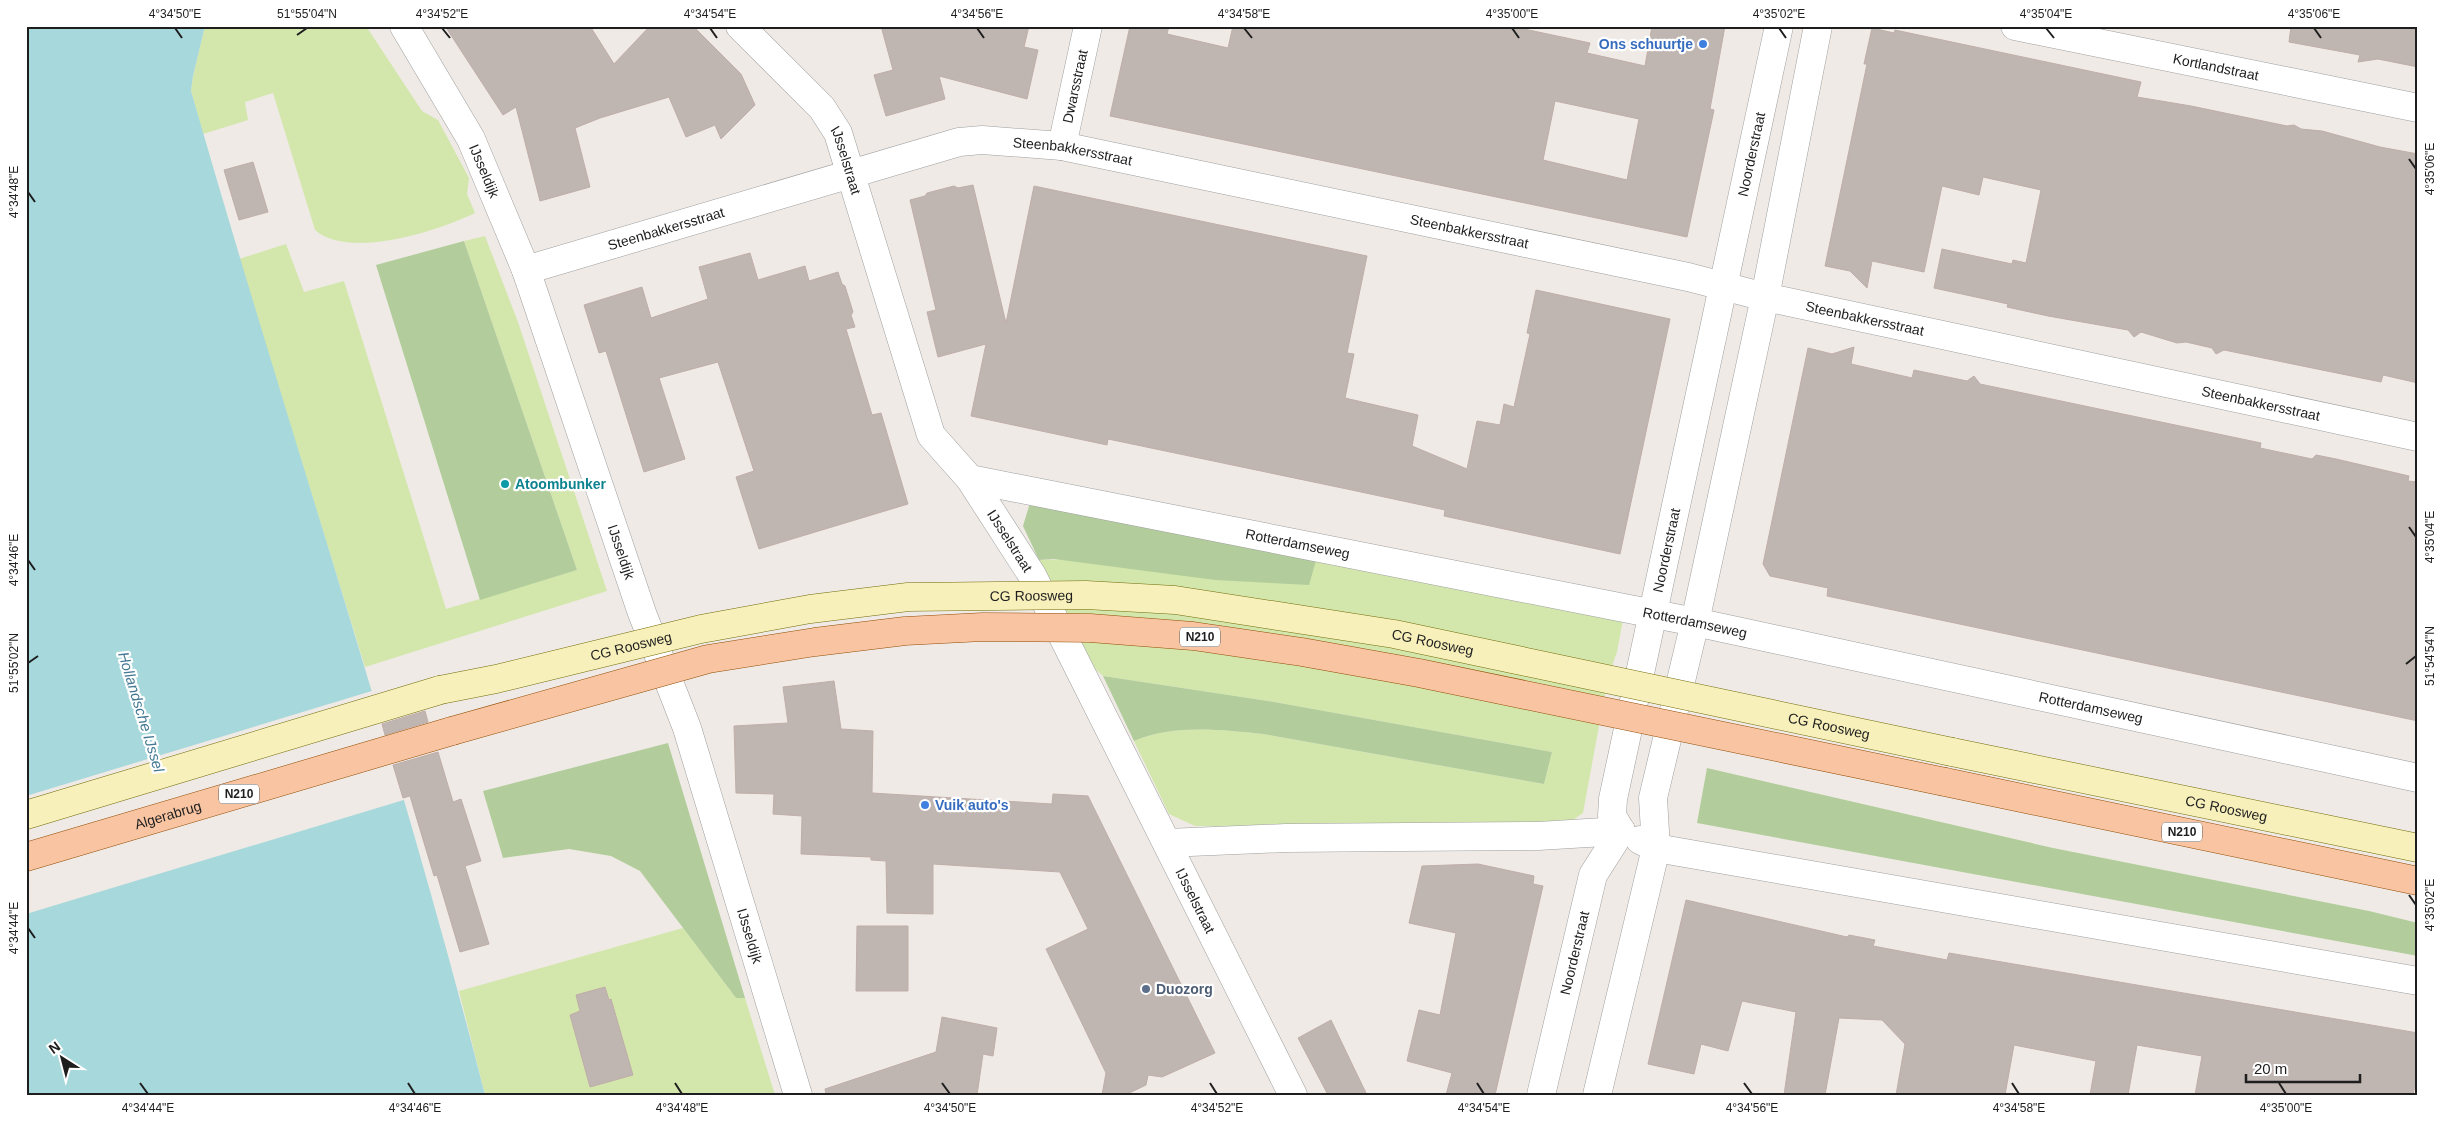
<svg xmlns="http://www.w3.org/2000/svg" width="2444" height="1121" viewBox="0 0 2444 1121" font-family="Arial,sans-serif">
  <rect width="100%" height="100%" fill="#efeae5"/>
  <!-- grass -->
  <g fill="#d3e7ad">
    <path d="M 205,26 L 366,26 L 422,111 L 438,120 L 469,178 L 467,194 L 475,213 C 438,231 349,260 315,230 L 273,93 L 245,102 L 248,120 L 203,134 L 191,91 L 193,76 Z"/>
    <polygon points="485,236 518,322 607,591 365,667 239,259 286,244 304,292 344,281 446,609 577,570 464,241"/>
    <path d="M 1318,554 L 1624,614 L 1617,652 L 1608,677 L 1583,813 L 1557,831 L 1195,826 L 1169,814 L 1134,741 C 1173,724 1222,730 1263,734 L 1544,784 L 1552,752 L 1268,701 L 1103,676 L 1076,652 L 1039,560 Z"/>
    <polygon points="683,928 736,998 745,998 775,1095 485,1095 459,991"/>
  </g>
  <!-- forest -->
  <g fill="#b2cd9b">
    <polygon points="464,241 577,570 480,600 376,265"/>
    <polygon points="1030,503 1318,554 1309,585 1215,580 1054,559 1039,560 1023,526"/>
    <path d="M 1103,676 L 1268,701 L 1552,752 L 1544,784 L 1263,734 C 1222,730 1173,724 1134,741 Z"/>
    <polygon points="668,743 745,998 736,998 640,871 611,856 569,849 503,858 483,791"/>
    <polygon points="1707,768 2053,848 2369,911 2418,923 2418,956 1697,823"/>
  </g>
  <!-- water -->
  <path fill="#a7d8db" d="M 26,26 L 205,26 L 193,76 L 191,91 C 287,426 399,757 485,1095 L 26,1095 Z"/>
  <!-- pier -->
  <polygon fill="#efeae5" points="375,690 407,799 26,914 26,796"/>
  <!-- building -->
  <g fill="#bfb5b1" stroke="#c0aea8" fill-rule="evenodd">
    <polygon points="445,26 590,26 614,64 650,26 693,26 741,74 755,105 721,139 715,125 686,137 669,97 600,118 575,128 590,187 540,201 516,107 503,115"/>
    <polygon points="881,26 1029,26 1024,47 1038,50 1027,99 939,76 945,99 886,116 874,75 893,70"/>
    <path d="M 1130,26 L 1169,26 L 1167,34 L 1228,48 L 1233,26 L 1510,26 L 1590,43 L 1587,53 L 1645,66 L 1652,26 L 1725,26 L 1710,109 L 1714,110 L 1687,237 L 1110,116 ZM 1555,101 L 1639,119 L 1627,180 L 1543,160 Z"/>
    <polygon points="2291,26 2418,26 2418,67 2378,59 2358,62 2360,55 2289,42"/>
    <polygon points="1872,28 1894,33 1895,30 2141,82 2137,97 2191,106 2287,126 2294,125 2301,129 2322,131 2380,147 2418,154 2418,383 2383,375 2381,382 2224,350 2216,354 2212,348 2186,342 2177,343 2141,332 2134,337 2128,330 2048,316 2007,307 2008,304 1934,288 1942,249 2012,264 2013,260 2026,263 2041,190 1983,177 1979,195 1942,186 1924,272 1872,261 1867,288 1850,271 1825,266 1867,64 1864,64"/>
    <polygon points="253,162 268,212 239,220 224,170"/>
    <polygon points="973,185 1006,323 1034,186 1367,256 1347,353 1354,354 1345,398 1418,415 1412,446 1467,469 1477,421 1500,425 1504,404 1514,407 1530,334 1527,333 1536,290 1670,319 1620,554 1444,516 1445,510 1347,489 1108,439 1107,445 971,416 986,344 938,357 927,312 936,310 910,200 925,196 927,193 954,186 958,188"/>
    <polygon points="750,253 758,280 805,266 809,281 838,272 842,284 845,286 853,312 851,315 855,327 846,329 872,415 881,413 908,504 759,549 736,477 754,471 718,362 659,378 685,459 644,472 606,351 599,353 584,305 642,287 651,318 708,299 699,267"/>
    <polygon points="1854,347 1851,364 1912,378 1914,370 1967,381 1974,376 1980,384 2261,443 2260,448 2312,459 2316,455 2336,459 2409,476 2408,481 2418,482 2418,721 1827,596 1828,588 1770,576 1763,564 1808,348 1832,354"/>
    <polygon points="834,681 841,729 873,731 872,793 1052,804 1053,794 1088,796 1215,1053 1162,1077 1148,1075 1146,1085 1125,1095 1102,1095 1106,1073 1046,949 1088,929 1060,872 933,864 933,914 887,913 886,861 871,860 871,857 801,854 802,816 773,814 774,794 736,793 734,726 788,723 783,687"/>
    <polygon points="425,711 428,722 385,735 382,724"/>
    <polygon points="438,752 453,802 461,799 481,861 465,866 489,944 460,952 437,875 434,876 410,796 403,798 393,765"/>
    <polygon points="1478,864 1534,876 1533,884 1543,886 1495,1095 1446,1095 1452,1073 1407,1061 1419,1010 1440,1015 1456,933 1409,923 1422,866"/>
    <polygon points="1686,900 1847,937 1849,935 1875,940 1873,946 1947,960 1949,953 2418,1033 2418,1070 2413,1095 2195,1095 2202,1056 2137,1045 2128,1095 2090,1095 2096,1061 2014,1045 2005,1095 1896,1095 1905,1044 1882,1020 1839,1018 1825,1095 1784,1095 1796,1012 1742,1001 1728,1051 1701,1044 1694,1074 1648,1064"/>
    <polygon points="857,926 908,926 908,991 856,991"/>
    <polygon points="605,987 609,1000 611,999 633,1075 590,1087 570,1015 580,1011 576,995"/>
    <polygon points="942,1017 997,1028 993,1056 983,1054 977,1095 826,1095 825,1089 936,1052"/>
    <polygon points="1331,1020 1352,1064 1367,1095 1328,1095 1298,1038"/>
  </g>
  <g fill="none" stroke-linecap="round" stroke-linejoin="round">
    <defs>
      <g id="street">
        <path id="s1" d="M 404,26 L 471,139 L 526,270 L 642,613 L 687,728 L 798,1095"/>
        <path id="s2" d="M 740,26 L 822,108 L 838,133 L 931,435 L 970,479 L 1032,575 L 1293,1095"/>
        <path id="s3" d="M 2015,26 L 2418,108"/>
        <path id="s4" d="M 1062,146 L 1088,26"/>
        <path id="s5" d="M 526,270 L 959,142 L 982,140 L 1062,146 L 1688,277 L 1765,297 L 2418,437"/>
        <path id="s6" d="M 970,479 L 1695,622 L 2418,778"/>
        <path id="s7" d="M 1621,831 L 1612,816 L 1613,799 L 1779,26"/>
        <polyline points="1640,840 1656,848 2418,981"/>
        <polyline points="1167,843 1286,838 1538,836 1621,831"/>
        <path id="s8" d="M 1541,1095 L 1593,875 L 1621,831"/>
        <polyline points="1597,1095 1656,848 1653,798 1695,622 1765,297 1818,26"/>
      </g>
      <g id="secondary">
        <path id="s9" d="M 1952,752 L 2418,848"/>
        <polyline points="26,815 440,690"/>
      </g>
      <g id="primary">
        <polyline points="1945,782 2418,881"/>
        <path id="s10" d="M 26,857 L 452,731"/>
      </g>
    </defs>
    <!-- street casing -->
    <use href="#street" stroke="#9f9f9f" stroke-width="29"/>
    <!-- secondary casing -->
    <use href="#secondary" stroke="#726c09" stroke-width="29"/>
    <!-- primary casing -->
    <use href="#primary" stroke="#934d06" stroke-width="29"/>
    <!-- street -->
    <use href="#street" stroke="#fff" stroke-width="28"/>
    <!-- secondary -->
    <use href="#secondary" stroke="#f7f0bb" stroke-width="28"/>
    <!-- primary -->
    <use href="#primary" stroke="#f8c4a1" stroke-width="28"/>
    <defs>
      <g id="secondary-bridge">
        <path id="s11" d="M 440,690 L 496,679 L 701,629 L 810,609 L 908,597 L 1086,595 L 1175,600 L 1394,634 L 1952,752"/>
      </g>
      <polyline id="primary-bridge" points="452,731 708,659 815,642 905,631 983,627 1090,628 1193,636 1302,652 1419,673 1945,782"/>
    </defs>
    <!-- secondary-bridge casing -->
    <use href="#secondary-bridge" stroke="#726c09" stroke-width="29" stroke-linecap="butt"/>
    <!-- primary-bridge casing -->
    <use href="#primary-bridge" stroke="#934d06" stroke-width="29" stroke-linecap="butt"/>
    <!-- secondary-bridge -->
    <use href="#secondary-bridge" stroke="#f7f0bb" stroke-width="28"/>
    <!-- primary-bridge -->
    <use href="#primary-bridge" stroke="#f8c4a1" stroke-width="28"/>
  </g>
  <!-- ticks -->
  <path fill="none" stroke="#1e1e1e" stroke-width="2" d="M 175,28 L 182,38M 442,28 L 450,38M 710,28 L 717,38M 977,28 L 984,38M 1244,28 L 1252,38M 1512,28 L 1519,38M 1779,28 L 1786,38M 2046,28 L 2054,38M 2314,28 L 2321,38M 297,35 L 307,28M 2409,159 L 2416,169M 28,192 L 35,202M 2409,527 L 2416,537M 28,560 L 35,570M 28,663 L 38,656M 2406,664 L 2416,656M 2409,895 L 2416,905M 28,928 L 35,938M 140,1083 L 148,1094M 408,1083 L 415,1094M 675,1083 L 682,1094M 942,1083 L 950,1094M 1210,1083 L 1217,1094M 1477,1083 L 1484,1094M 1744,1083 L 1752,1094M 2012,1083 L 2019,1094M 2279,1083 L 2286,1094"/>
  <!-- markers -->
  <g fill="#3f7fe0" stroke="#fff" stroke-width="2">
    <circle cx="1703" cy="44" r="5"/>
    <circle cx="925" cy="805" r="5"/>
  </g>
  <circle fill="#0f9aa8" stroke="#fff" stroke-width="2" cx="505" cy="484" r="5"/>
  <circle fill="#5c6f8a" stroke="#fff" stroke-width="2" cx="1146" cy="989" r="5"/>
  <g text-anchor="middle" stroke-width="4.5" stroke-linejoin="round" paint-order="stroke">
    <!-- shield labels -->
    <g fill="#fff" stroke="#626262" stroke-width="1">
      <rect x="1180" y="627.5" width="40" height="19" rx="4"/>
      <rect x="219" y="784.5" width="40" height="19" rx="4"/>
      <rect x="2162" y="822.5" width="40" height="19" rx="4"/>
    </g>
    <g font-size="12" font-weight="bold" fill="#1e1e1e">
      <text x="1200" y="641">N210</text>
      <text x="239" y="798">N210</text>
      <text x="2182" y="836">N210</text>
    </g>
    <!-- shop labels -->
    <g font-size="14" font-weight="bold" fill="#366cbe" stroke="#fff" text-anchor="end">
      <text x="1693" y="49">Ons schuurtje</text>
      <text x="935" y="810" text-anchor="start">Vuik auto's</text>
    </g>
    <!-- street labels -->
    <g font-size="14" fill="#1e1e1e" stroke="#fff">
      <text dy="5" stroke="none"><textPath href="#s3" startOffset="205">Kortlandstraat</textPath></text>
      <text dy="5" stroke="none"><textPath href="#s4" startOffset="61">Dwarsstraat</textPath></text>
      <text dy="5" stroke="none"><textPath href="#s5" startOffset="566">Steenbakkersstraat</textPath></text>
      <text dy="5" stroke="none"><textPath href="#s7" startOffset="694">Noorderstraat</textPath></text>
      <text dy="5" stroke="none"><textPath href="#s2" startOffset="174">IJsselstraat</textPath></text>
      <text dy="5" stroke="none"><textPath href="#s1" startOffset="166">IJsseldijk</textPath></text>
      <text dy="5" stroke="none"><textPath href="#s5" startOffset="146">Steenbakkersstraat</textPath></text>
      <text dy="5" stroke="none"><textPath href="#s5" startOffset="971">Steenbakkersstraat</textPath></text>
      <text dy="5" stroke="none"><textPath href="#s5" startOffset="1376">Steenbakkersstraat</textPath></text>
      <text dy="5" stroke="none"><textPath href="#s5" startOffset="1781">Steenbakkersstraat</textPath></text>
      <text dy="5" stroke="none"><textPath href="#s2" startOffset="594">IJsselstraat</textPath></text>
      <text dy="5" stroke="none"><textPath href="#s6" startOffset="334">Rotterdamseweg</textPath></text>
      <text dy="5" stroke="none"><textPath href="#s7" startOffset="289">Noorderstraat</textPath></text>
      <text dy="5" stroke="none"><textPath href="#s1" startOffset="571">IJsseldijk</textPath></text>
      <text dy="5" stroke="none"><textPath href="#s11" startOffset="601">CG Roosweg</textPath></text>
      <text dy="5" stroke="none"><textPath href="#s6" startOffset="739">Rotterdamseweg</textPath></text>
      <text dy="5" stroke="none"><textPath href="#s11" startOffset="1006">CG Roosweg</textPath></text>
      <text dy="5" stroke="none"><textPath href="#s11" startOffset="196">CG Roosweg</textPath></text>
      <text dy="5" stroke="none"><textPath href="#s6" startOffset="1144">Rotterdamseweg</textPath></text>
      <text dy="5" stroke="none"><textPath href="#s11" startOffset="1411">CG Roosweg</textPath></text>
      <text dy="5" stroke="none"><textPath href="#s9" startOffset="280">CG Roosweg</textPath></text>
      <text dy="5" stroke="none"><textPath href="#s10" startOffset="148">Algerabrug</textPath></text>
      <text dy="5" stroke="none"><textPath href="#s2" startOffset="999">IJsselstraat</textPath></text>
      <text dy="5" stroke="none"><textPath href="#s1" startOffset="976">IJsseldijk</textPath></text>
      <text dy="5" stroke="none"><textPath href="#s8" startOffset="146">Noorderstraat</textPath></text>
    </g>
    <!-- culture labels -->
    <g font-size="14" font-weight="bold" fill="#0d838f" stroke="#fff" text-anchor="start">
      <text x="515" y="489">Atoombunker</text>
    </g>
    <!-- service labels -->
    <g font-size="14" font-weight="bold" fill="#4e5e75" stroke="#fff" text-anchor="start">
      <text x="1156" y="994">Duozorg</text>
    </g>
    <!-- water labels -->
    <g font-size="15" font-style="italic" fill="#457993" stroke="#fff">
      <text transform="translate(141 712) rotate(73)" y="5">Hollandsche IJssel</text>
    </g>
  </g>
  <!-- border -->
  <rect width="2444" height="1121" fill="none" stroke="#ffffff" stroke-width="55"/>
  <!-- north arrow -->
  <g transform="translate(62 1058) rotate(324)" stroke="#ffffff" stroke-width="4" paint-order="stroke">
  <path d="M0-4L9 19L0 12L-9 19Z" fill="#1e1e1e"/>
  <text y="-8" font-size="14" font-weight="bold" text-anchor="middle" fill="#1e1e1e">N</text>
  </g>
  <!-- scale -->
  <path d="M2246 1074v8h114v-8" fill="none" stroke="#1e1e1e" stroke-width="2.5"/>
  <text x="2254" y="1074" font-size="15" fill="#1e1e1e" stroke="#ffffff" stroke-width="4" paint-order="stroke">20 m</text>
  <rect x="28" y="28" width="2388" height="1066" fill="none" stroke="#1e1e1e" stroke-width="2"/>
  <g font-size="12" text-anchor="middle" fill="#1e1e1e">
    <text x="175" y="18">4°34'50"E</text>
    <text x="307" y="18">51°55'04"N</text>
    <text x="442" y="18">4°34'52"E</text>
    <text x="710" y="18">4°34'54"E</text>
    <text x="977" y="18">4°34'56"E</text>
    <text x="1244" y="18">4°34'58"E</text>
    <text x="1512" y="18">4°35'00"E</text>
    <text x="1779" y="18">4°35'02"E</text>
    <text x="2046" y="18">4°35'04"E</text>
    <text x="2314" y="18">4°35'06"E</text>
    <text transform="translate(2430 169) rotate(-90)" y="4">4°35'06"E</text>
    <text transform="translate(14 192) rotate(-90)" y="4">4°34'48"E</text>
    <text transform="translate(2430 537) rotate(-90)" y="4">4°35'04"E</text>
    <text transform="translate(14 560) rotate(-90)" y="4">4°34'46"E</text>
    <text transform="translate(2430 656) rotate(-90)" y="4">51°54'54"N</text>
    <text transform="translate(14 663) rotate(-90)" y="4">51°55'02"N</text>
    <text transform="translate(2430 905) rotate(-90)" y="4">4°35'02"E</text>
    <text transform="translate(14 928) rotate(-90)" y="4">4°34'44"E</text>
    <text x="148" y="1112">4°34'44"E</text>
    <text x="415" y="1112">4°34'46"E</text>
    <text x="682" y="1112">4°34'48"E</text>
    <text x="950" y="1112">4°34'50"E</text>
    <text x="1217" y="1112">4°34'52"E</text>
    <text x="1484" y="1112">4°34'54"E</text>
    <text x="1752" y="1112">4°34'56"E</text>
    <text x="2019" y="1112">4°34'58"E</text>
    <text x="2286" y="1112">4°35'00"E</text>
  </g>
</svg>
